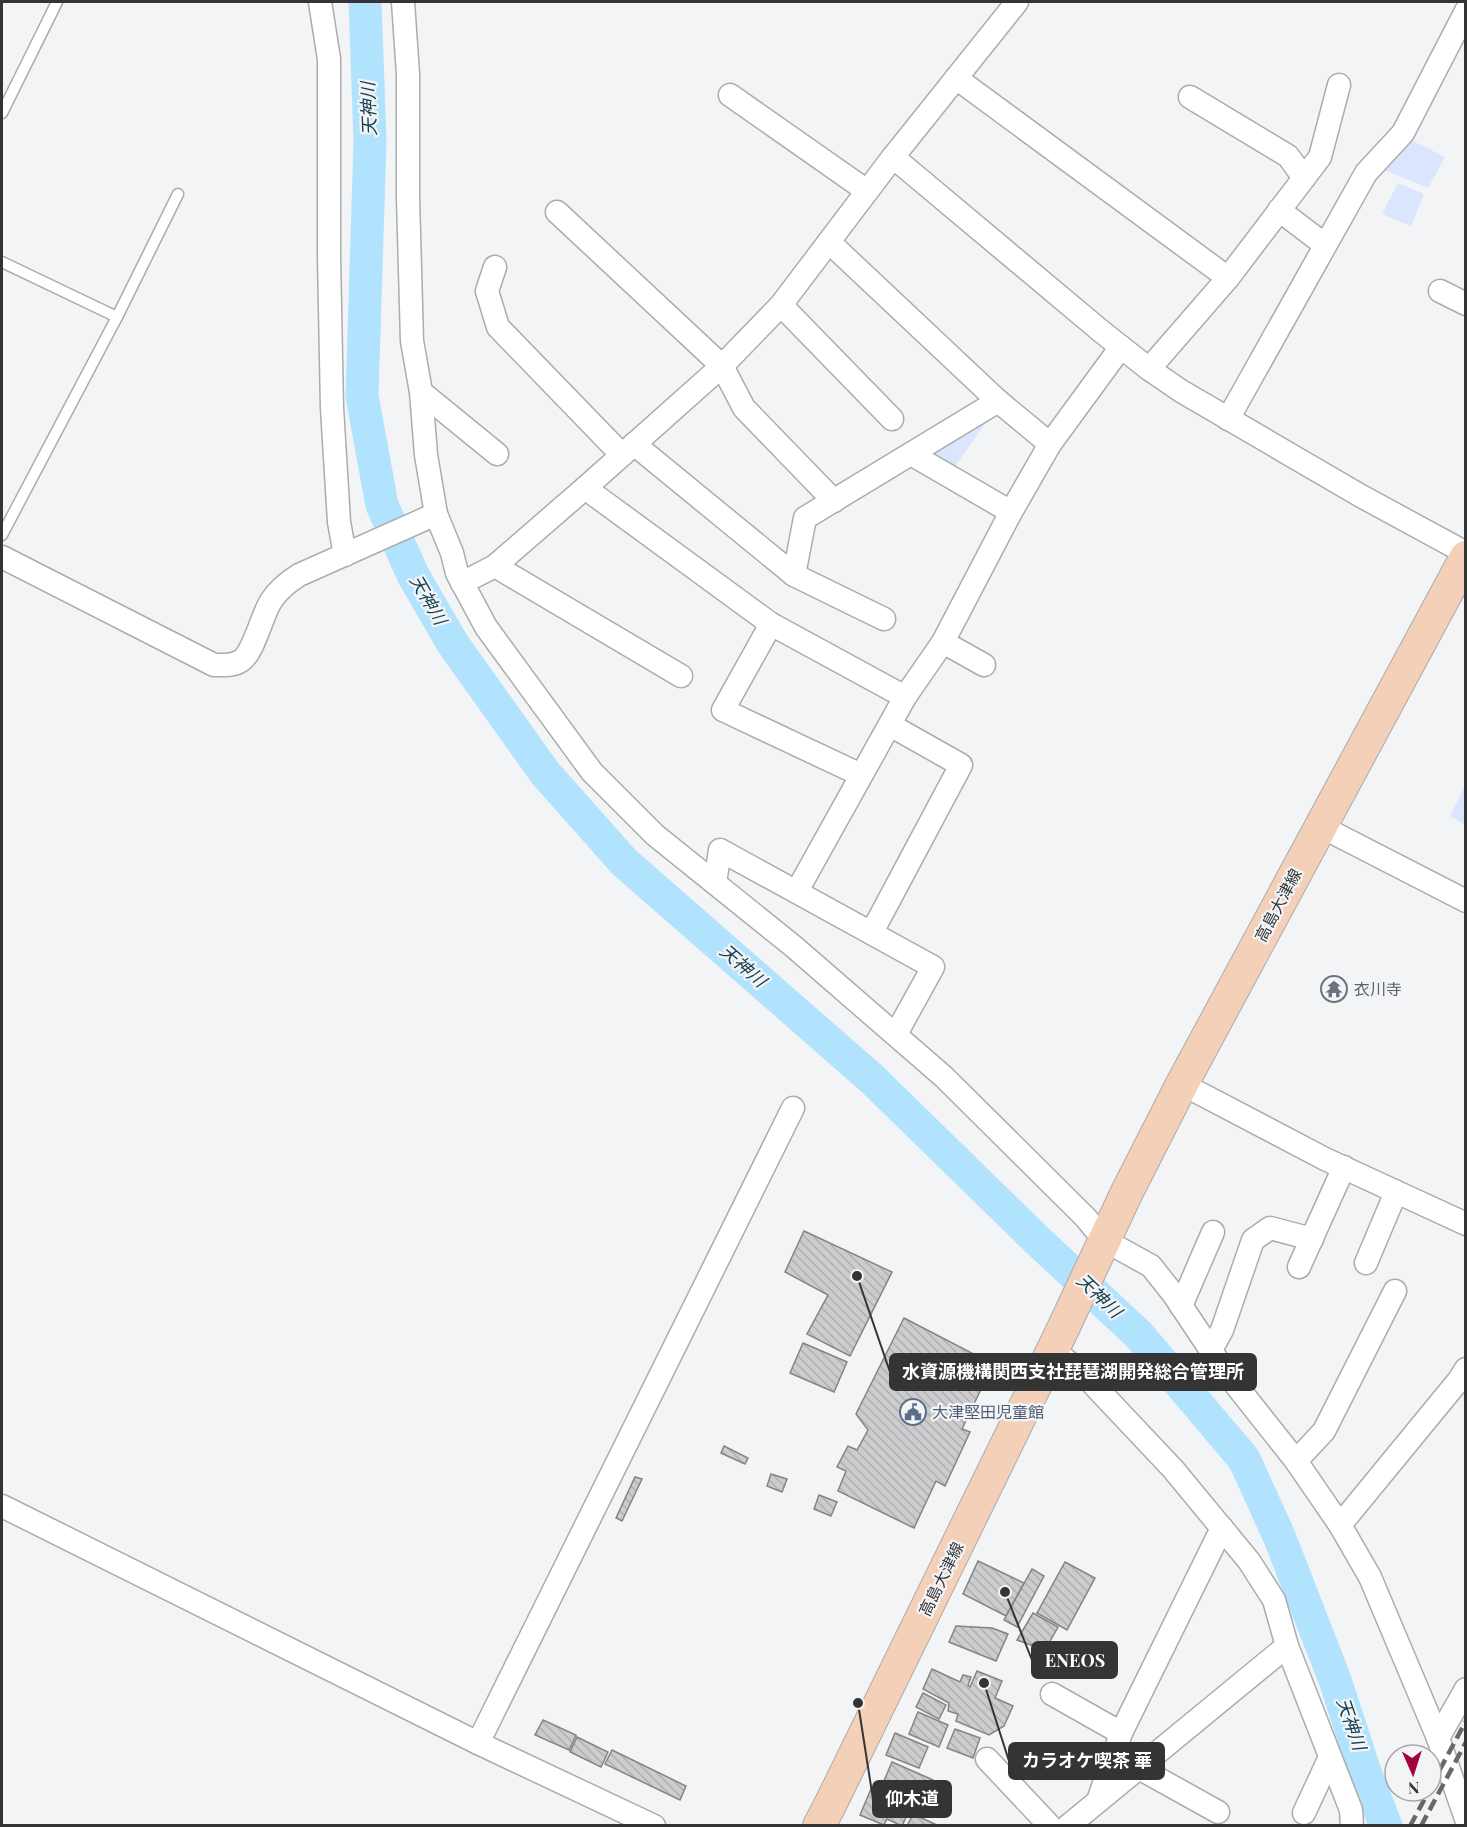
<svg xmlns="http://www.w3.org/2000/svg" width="1467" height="1827" viewBox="0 0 1467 1827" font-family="'Playfair Display','Noto Sans JP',serif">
  <defs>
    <pattern id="building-back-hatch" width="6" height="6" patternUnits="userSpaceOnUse" patternTransform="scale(1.5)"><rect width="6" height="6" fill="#ccccce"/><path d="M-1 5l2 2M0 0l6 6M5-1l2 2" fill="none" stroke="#b0b0b2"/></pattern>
  </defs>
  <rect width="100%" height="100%" fill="#f3f4f5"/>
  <!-- green -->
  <g fill="#dce5fe">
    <polygon points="1401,135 1445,157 1428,188 1380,168"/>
    <polygon points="1398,183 1424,194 1411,226 1382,214"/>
    <polygon points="997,407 953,469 923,453"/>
    <polygon points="1465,785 1465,825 1450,816"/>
  </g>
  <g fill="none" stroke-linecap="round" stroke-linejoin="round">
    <!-- river -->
    <polyline stroke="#b2e3fe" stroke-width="33" points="365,2 370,141 362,396 382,505 413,575 453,644 545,773 624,862 871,1078 1038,1241 1138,1334 1244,1459 1279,1536 1335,1680 1365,1772 1386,1826"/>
  </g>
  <!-- building -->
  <g fill="url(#building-back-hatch)" stroke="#838485" stroke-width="1.5">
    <polygon points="804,1231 892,1272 850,1356 807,1334 828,1295 785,1272"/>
    <polygon points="904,1318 993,1364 962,1429 970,1432 945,1486 936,1481 914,1528 838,1491 846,1471 837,1467 848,1446 857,1450 868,1430 856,1414"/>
    <polygon points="803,1343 847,1362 834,1392 790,1373"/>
    <polygon points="724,1446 748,1458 745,1464 721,1453"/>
    <polygon points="771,1474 787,1479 782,1492 767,1486"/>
    <polygon points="635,1477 642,1479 622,1521 616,1518"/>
    <polygon points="819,1495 837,1502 831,1516 814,1509"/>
    <polygon points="978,1561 1024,1583 1006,1616 963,1594"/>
    <polygon points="1065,1562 1095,1578 1067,1630 1037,1613"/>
    <polygon points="1032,1569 1044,1576 1017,1627 1004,1620"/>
    <polygon points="1033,1613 1058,1627 1045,1650 1017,1640"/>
    <polygon points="956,1626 992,1628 1008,1634 996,1661 949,1642"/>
    <polygon points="932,1669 960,1682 963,1675 971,1677 968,1685 970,1687 977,1671 1002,1681 995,1698 1013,1706 1004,1726 989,1735 956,1721 958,1714 948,1711 949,1703 923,1689"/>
    <polygon points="923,1693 946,1705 939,1719 916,1707"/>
    <polygon points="918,1712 948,1725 939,1747 909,1734"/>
    <polygon points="543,1720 576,1735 569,1750 535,1735"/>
    <polygon points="955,1729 980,1738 973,1758 947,1748"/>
    <polygon points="895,1733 928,1747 919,1768 886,1755"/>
    <polygon points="577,1737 608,1752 601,1767 570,1752"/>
    <polygon points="612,1750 686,1786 680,1800 605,1764"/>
    <polygon points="892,1762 933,1780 924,1801 883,1783"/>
    <polygon points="871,1789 903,1803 900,1811 907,1815 902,1826 887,1819 884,1825 860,1815"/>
    <polygon points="913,1814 939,1826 907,1826"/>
  </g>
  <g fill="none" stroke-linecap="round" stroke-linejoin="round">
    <defs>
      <g id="service">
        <polyline points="2,113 57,2"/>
        <polyline points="2,262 117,317"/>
        <polyline points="2,535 117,317 178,194"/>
      </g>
      <g id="minor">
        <polyline points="320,2 329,59 329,257 332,408 339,522 345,555"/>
        <polyline points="403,2 408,74 408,198 412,341 421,392 426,455 436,514 452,553 457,573 486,627 592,772 655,835 793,946 944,1077 1086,1218 1104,1240 1151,1266 1174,1295 1224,1370 1296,1461 1340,1525 1370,1577 1438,1738 1466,1819"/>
        <polyline points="956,78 1228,278"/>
        <polyline points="730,95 867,191"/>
        <polyline points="1190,97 1288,156 1304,178"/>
        <polyline points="893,157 1102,332 1149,369 1181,391 1361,496 1466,553"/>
        <polyline points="1279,210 1325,245"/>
        <polyline points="557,212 722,366 744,408 834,501"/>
        <polyline points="829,242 998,401 1050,444"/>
        <polyline points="495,267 487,291 498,327 622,455"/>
        <polyline points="1440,291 1466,304"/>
        <polyline points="781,305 892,419"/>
        <polyline points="1149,369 1228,278 1320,157 1339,85"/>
        <polyline points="421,392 497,454"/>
        <polyline points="1228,419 1366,173 1403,133 1466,11"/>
        <polyline points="634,444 794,575 805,518 998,401"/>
        <polyline points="911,454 1011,512"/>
        <polyline points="585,488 771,624 905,697"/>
        <path d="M 2,557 L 214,665 C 224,665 234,666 242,660 C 254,651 262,615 271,601 C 278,590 288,582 299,575 L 436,514"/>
        <polyline points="495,566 681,676"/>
        <polyline points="794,575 884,619"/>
        <polyline points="462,583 495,566 585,488 722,366 781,305 893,157 1017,2"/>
        <polyline points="771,624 723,710 861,775"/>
        <polyline points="943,642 984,665"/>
        <polyline points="1320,826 1466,901"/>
        <polyline points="715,883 720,850 933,967 896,1034"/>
        <polyline points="797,891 905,697 943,642 1011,512 1050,444 1121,347"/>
        <polyline points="872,932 961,765 890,725"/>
        <polyline points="1182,1084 1325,1159 1466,1224"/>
        <polyline points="1366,1263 1396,1192"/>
        <polyline points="1299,1267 1344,1167"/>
        <polyline points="1181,1306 1213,1232"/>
        <polyline points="1053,1349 1090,1381 1173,1469 1249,1561 1274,1600 1287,1646 1351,1810 1352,1826"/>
        <polyline points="1211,1350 1222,1330 1253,1240 1270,1228 1312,1239"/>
        <polyline points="1296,1461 1324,1431 1395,1291"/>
        <polyline points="2,1506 478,1743 654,1826"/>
        <polyline points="1340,1525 1459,1380 1466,1369"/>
        <polyline points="1052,1694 1121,1733"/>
        <polyline points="1438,1738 1466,1689"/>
        <polyline points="478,1743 793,1108"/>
        <polyline points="987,1759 1050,1826"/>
        <polyline points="1139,1768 1218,1812"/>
        <polyline points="1098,1801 1121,1733 1222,1528"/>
        <polyline points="1304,1813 1330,1757"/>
        <polyline points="1068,1826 1287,1646"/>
      </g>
      <polyline id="secondary" points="819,1826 830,1805 1061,1333 1127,1192 1182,1084 1466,557"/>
    </defs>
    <!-- service casing -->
    <use href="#service" stroke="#abacad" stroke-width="13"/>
    <!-- minor casing -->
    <use href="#minor" stroke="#abacad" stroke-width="25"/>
    <!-- secondary casing -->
    <use href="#secondary" stroke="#abacad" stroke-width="34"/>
    <!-- service -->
    <use href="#service" stroke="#fff" stroke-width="10"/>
    <!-- minor -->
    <use href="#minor" stroke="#fff" stroke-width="22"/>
    <!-- secondary -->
    <use href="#secondary" stroke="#f3d0b7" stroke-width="32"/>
    <!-- rail -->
    <g stroke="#686869" stroke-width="4.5" stroke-dasharray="12 6" stroke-linecap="butt">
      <polyline points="1431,1786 1466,1721"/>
      <polyline points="1410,1826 1429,1791"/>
      <polyline points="1421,1826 1466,1742"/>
    </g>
  </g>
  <!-- icons -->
  <defs>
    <symbol id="temple-ring" viewBox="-11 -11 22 22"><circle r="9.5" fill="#f3f4f5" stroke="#6b7280" stroke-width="1.5"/><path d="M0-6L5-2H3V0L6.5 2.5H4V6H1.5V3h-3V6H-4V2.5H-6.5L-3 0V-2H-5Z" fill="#6b7280"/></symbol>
    <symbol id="civic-ring" viewBox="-11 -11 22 22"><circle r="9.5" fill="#f3f4f5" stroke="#5c6f8a" stroke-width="1.5"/><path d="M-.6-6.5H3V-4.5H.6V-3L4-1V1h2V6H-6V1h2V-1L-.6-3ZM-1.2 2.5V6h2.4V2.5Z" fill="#5c6f8a"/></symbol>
  </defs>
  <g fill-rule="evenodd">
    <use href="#temple-ring" x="1319" y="974" width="30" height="30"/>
    <use href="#civic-ring" x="898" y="1397" width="30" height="30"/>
  </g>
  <g text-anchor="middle" stroke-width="4.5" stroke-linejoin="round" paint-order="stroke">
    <!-- street labels -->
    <g font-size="16" fill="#343435" stroke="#f3f4f5">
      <text transform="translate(1278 905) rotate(-62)" y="6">高島大津線</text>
      <text transform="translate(941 1579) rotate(-64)" y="6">高島大津線</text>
    </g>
    <!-- worship labels -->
    <g font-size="16" fill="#5b616d" stroke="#f3f4f5" text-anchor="start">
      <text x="1354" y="995">衣川寺</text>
    </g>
    <!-- service labels -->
    <g font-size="16" fill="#4e5e75" stroke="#f3f4f5" text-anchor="start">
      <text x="932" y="1418">大津堅田児童館</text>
    </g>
    <!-- water labels -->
    <g font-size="18" font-style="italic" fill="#184053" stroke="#f3f4f5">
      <text transform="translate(369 109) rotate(-92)" y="6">天神川</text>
      <text transform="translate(428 600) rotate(60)" y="6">天神川</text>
      <text transform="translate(743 966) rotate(41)" y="6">天神川</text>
      <text transform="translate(1099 1296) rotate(44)" y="6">天神川</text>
      <text transform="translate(1351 1724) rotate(71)" y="6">天神川</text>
    </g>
  </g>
  <!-- callouts -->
  <path fill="none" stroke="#343435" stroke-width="2" d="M857 1276L890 1372M1005 1592L1032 1660M984 1683L1009 1761M858 1703L873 1799"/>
  <g fill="#343435" stroke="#f3f4f5" stroke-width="2">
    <circle cx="857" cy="1276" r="6"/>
    <circle cx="1005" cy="1592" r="6"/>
    <circle cx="984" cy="1683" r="6"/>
    <circle cx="858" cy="1703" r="6"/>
  </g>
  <g fill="#343435" stroke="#343435" stroke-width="2">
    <rect x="890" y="1354" width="366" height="36" rx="6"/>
    <rect x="1032" y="1642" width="85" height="36" rx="6"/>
    <rect x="1009" y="1743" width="155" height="36" rx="6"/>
    <rect x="873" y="1781" width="78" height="36" rx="6"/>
  </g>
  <g font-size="18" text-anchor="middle" font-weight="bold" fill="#fff">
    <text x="1073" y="1378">水資源機構関西支社琵琶湖開発総合管理所</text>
    <text x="1075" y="1667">ENEOS</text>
    <text x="1087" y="1767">カラオケ喫茶 華</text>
    <text x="912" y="1805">仰木道</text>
  </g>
  <!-- border -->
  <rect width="1467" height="1827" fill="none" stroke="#343435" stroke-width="6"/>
  <!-- north arrow -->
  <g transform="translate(1413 1773) rotate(177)"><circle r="28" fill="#f3f4f5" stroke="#a7a7a8" stroke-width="1.5"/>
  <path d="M0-4.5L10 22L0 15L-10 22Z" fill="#a10340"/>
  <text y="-9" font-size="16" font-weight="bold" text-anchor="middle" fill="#343435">N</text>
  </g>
</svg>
